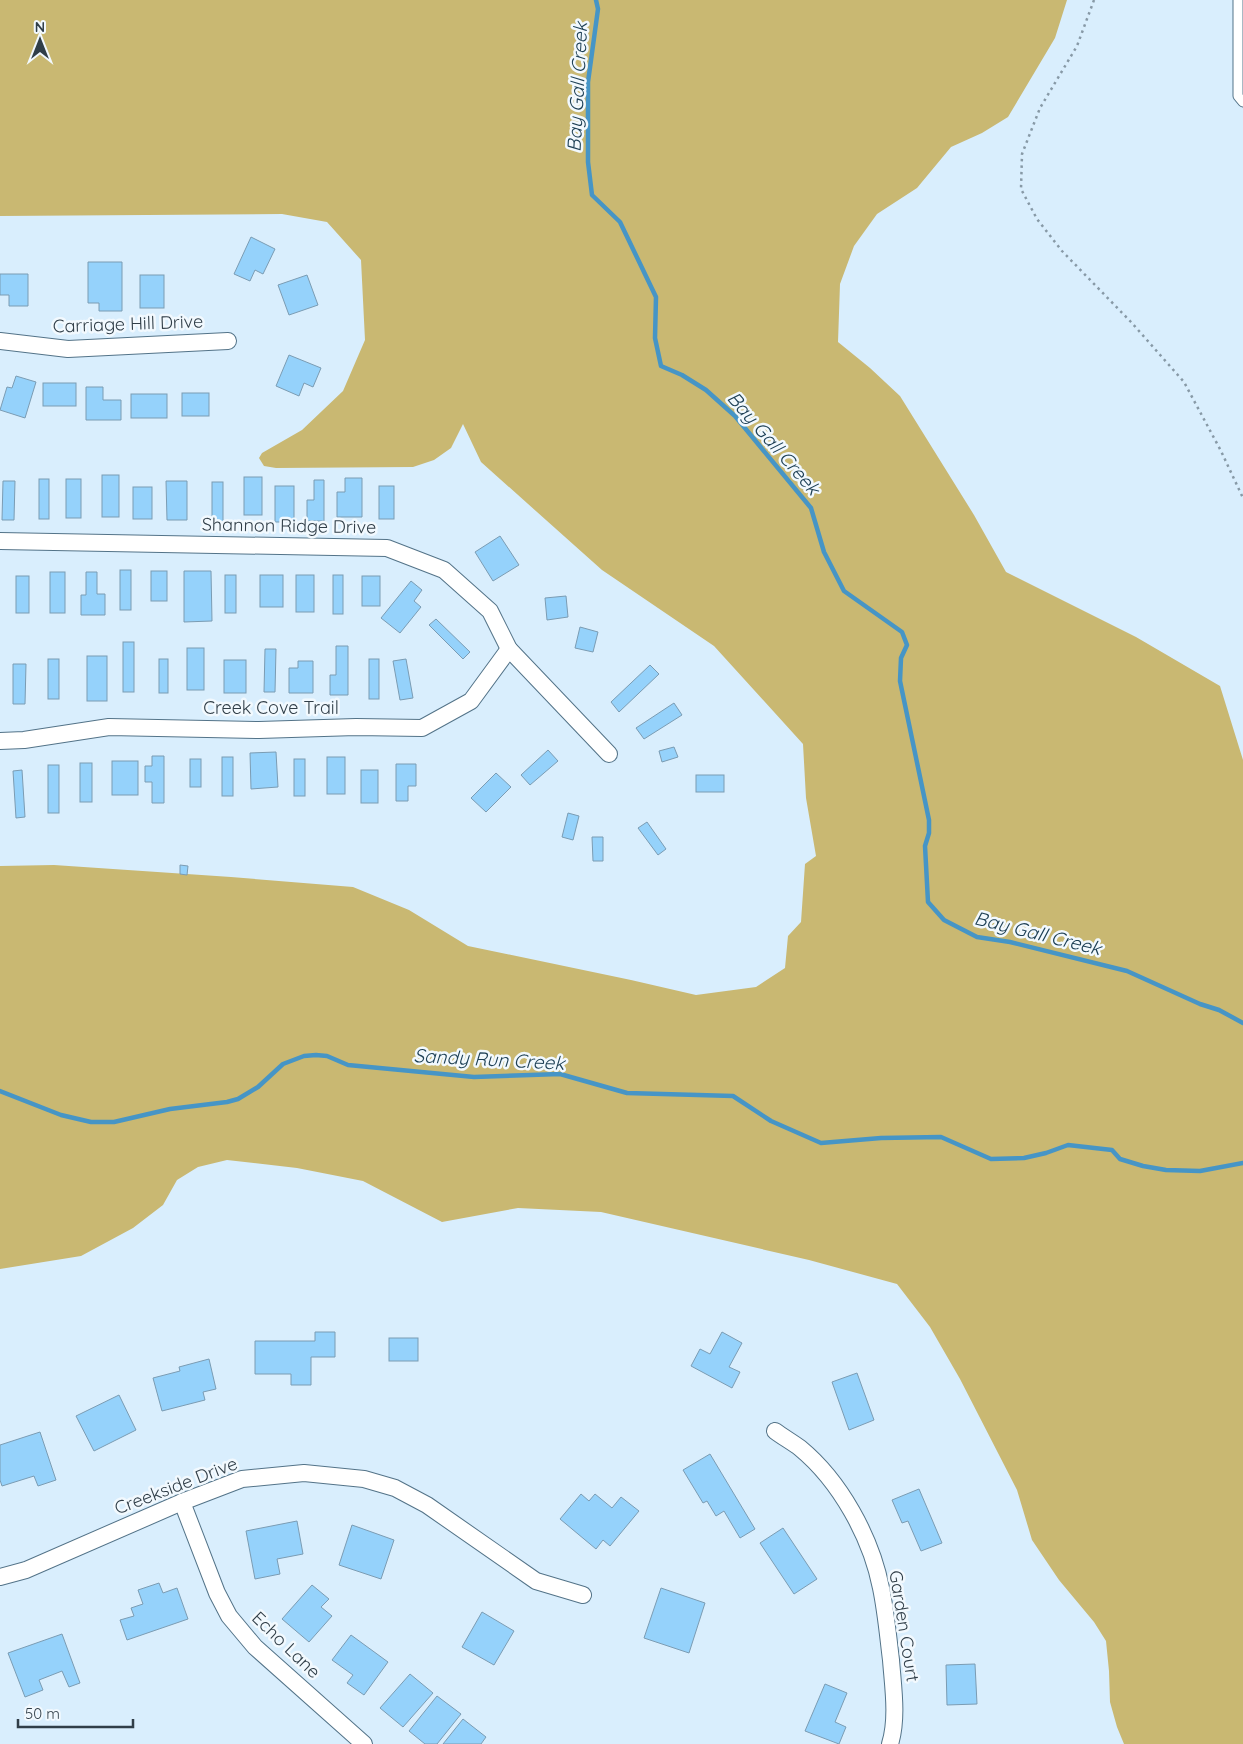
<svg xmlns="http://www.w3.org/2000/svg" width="1243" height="1744" viewBox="0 0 1243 1744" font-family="Quicksand,sans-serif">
  <rect width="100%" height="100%" fill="#d9eefd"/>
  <!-- green -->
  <polygon fill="#c9b872" points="0,0 1067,0 1055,38 1008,117 982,133 951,147 917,188 877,214 854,246 840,284 838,342 870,368 900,396 974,515 1006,572 1136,637 1220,686 1243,760 1243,1744 1124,1744 1117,1727 1110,1702 1109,1671 1106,1641 1094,1622 1059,1580 1032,1540 1017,1490 960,1379 930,1327 897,1284 809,1260 601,1212 518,1208 442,1222 363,1181 297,1168 227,1160 198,1167 177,1180 163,1205 133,1228 81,1256 0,1269 0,866 54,865 231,877 353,887 409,910 468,946 631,980 696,995 756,987 785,968 788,936 801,922 805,864 816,856 806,798 803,744 714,646 602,570 481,462 463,424 451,448 434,460 413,467 276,468 264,466 259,458 262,453 302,430 343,391 365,340 361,260 327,222 282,214 0,216"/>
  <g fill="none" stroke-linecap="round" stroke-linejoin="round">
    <!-- stream -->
    <g stroke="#4695c6" stroke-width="4.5">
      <polyline points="596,0 598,9 588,82 588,162 592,195 620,222 656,297 655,338 661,366 682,375 706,390 735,416 811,508 824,552 844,591 902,632 907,645 901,658 900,681 929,820 929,833 925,846 928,902 944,920 977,937 1010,942 1127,971 1200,1004 1219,1010 1243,1023"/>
      <polyline points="0,1091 61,1115 91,1122 114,1122 170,1109 227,1102 238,1099 258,1087 283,1064 304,1056 316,1055 327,1056 348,1065 474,1077 560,1074 627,1093 733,1096 771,1121 821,1143 881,1138 941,1137 991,1159 1024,1158 1046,1153 1068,1145 1112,1150 1120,1159 1143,1166 1166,1170 1200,1171 1243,1163"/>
    </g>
  </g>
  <!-- building -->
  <g fill="#95d2fb" stroke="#7b9cb3">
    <polygon points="251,237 275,249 263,274 255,270 250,281 234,274"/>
    <polygon points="88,262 122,262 122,311 99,311 99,303 88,303"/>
    <polygon points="0,274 28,274 28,306 9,306 9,295 0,295"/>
    <rect x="140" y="275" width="24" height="33"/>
    <polygon points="307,275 318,305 289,315 278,285"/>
    <polygon points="289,355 321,368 313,387 304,383 299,396 276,386"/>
    <polygon points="16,376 36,382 25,418 0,410 7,387 12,388"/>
    <rect x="43" y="383" width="33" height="23"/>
    <polygon points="86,387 103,387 103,400 121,400 121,420 86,420"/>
    <rect x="182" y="393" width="27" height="23"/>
    <rect x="131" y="394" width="36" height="24"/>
    <rect x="102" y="475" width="17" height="42"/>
    <rect x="244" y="477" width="18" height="38"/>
    <polygon points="345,478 362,478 362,517 337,517 337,492 345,492"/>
    <rect x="39" y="479" width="10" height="40"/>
    <rect x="66" y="479" width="15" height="39"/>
    <polygon points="314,480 324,480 324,521 307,521 307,500 314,500"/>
    <polygon points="3,481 15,481 14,520 2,520"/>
    <polygon points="166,481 187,481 187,520 167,520"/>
    <rect x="212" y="482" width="11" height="40"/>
    <rect x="275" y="486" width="19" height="36"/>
    <rect x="379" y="486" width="15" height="33"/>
    <rect x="133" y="487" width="19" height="32"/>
    <polygon points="500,536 519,565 493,581 475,552"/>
    <rect x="120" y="570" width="11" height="40"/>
    <rect x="151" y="571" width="16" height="30"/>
    <polygon points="184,571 211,571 212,621 184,622"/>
    <rect x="50" y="572" width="15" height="41"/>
    <polygon points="86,572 97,572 97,594 105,594 105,615 81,615 81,595 86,595"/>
    <rect x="225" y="575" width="11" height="38"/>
    <rect x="260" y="575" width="23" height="32"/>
    <rect x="296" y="575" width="18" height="37"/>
    <rect x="333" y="575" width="10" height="39"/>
    <rect x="16" y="576" width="13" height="37"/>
    <rect x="362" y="576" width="18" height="30"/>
    <polygon points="411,581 422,590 414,601 421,607 400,633 381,618"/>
    <polygon points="566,596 568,617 547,620 545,598"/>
    <polygon points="436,619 470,652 463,659 429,625"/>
    <polygon points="580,627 598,632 593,652 575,648"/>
    <rect x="123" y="642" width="11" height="50"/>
    <polygon points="336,646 348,646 348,695 330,695 330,675 336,675"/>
    <rect x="187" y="648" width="17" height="42"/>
    <polygon points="265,649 276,649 275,692 264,692"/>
    <rect x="87" y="656" width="20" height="45"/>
    <rect x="48" y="659" width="11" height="40"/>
    <rect x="159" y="659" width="9" height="34"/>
    <rect x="369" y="659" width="10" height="40"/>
    <polygon points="406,659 413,698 400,700 393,661"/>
    <rect x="224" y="660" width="22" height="33"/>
    <polygon points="298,661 313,661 313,693 289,693 289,668 298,668"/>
    <polygon points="13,664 26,664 25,704 13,704"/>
    <polygon points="650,665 659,674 619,712 611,702"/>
    <polygon points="674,703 682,715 644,739 636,728"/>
    <polygon points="674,747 678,757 662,762 659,751"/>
    <polygon points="548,750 558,761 530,785 521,775"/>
    <polygon points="276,752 278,787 251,789 250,753"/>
    <polygon points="152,756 164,756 164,803 152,803 152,782 145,782 145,766 152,766"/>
    <rect x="222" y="757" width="11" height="39"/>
    <rect x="327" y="757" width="18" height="37"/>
    <rect x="190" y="759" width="11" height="28"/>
    <rect x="294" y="759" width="11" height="37"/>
    <rect x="112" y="761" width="26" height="34"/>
    <rect x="80" y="763" width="12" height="39"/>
    <polygon points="396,764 416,764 416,786 408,786 408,801 396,801"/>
    <rect x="48" y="765" width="11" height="48"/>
    <polygon points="22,770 25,817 16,818 13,771"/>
    <rect x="361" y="770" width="17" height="33"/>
    <polygon points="496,773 511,787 486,812 471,798"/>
    <rect x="696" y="775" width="28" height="17"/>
    <polygon points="568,813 579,816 573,840 562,837"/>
    <polygon points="647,822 666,849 658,855 638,828"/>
    <polygon points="592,837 603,837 603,861 593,861"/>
    <polygon points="180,865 188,866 187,875 180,874"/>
    <polygon points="315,1332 335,1332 335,1357 311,1357 311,1385 291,1385 291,1374 255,1374 255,1341 315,1341"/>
    <polygon points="722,1332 742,1343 729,1367 740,1372 732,1388 691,1366 700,1349 710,1354"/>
    <rect x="389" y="1338" width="29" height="23"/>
    <polygon points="209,1359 216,1389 203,1392 205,1400 162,1411 153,1378 180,1371 179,1367"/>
    <polygon points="857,1373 874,1420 849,1430 832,1382"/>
    <polygon points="119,1395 136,1430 94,1451 76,1416"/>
    <polygon points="40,1432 56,1480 38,1486 34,1476 2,1486 0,1480 0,1445"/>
    <polygon points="710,1454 755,1529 740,1538 724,1511 716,1516 707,1501 703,1503 683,1470"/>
    <polygon points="919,1489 942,1543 921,1551 908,1521 902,1523 892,1500"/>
    <polygon points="581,1494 589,1501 595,1494 612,1508 621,1497 639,1511 610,1546 603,1540 596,1549 560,1519"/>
    <polygon points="297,1521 303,1554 277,1559 280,1574 255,1579 246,1531"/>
    <polygon points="352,1525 394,1540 381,1579 339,1565"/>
    <polygon points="783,1528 817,1579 794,1594 760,1543"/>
    <polygon points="159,1583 163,1593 177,1588 188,1619 127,1640 120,1620 134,1616 131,1608 143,1604 138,1590"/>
    <polygon points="312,1585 329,1599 321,1607 332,1616 309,1642 282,1619"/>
    <polygon points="661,1588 705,1603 689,1653 644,1638"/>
    <polygon points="482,1612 514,1631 494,1665 462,1647"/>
    <polygon points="62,1634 80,1683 69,1687 62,1671 39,1680 43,1690 25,1697 8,1653"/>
    <polygon points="351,1635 388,1662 364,1695 347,1683 353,1675 332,1660"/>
    <polygon points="975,1664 977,1704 947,1705 946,1665"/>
    <polygon points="410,1674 433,1693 403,1727 380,1708"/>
    <polygon points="825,1684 847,1693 835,1722 846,1727 839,1744 805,1731"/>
    <polygon points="437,1696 461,1714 437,1744 425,1744 409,1731"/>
    <polygon points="463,1719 486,1737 481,1744 443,1744"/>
  </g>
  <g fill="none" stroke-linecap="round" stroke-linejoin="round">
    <defs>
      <polyline id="service" points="1238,0 1238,96 1243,102"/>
      <g id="minor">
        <polyline points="0,341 68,349 228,341"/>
        <polyline points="0,541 387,548 444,570 490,611 509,649 609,754"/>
        <polyline points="0,741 24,740 109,727 259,730 356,727 422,728 471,701 509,649"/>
        <path d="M 775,1431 C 783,1437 792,1442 800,1448 C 840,1481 871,1537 881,1588 C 886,1612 888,1636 891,1660 C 893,1687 898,1718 890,1744"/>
        <polyline points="182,1502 217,1593 229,1616 255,1647 364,1744"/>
        <polyline points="0,1577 26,1570 182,1502 242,1479 304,1473 364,1479 395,1488 427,1505 536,1581 583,1595"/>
      </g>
    </defs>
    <!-- service casing -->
    <use href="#service" stroke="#537388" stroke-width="11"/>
    <!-- minor casing -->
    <use href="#minor" stroke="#537388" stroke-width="18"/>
    <!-- path -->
    <polyline stroke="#8799a6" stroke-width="2.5" stroke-dasharray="2.5 4" stroke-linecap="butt" points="1094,0 1077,46 1040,108 1022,154 1021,189 1037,219 1062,251 1131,322 1184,382 1221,451 1243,498"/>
    <!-- service -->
    <use href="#service" stroke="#fff" stroke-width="9"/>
    <!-- minor -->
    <use href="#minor" stroke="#fff" stroke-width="16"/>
  </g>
  <g text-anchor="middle" stroke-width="5" stroke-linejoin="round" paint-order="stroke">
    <!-- street labels -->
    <g font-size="18" fill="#303e48" stroke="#f2f9fe">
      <text transform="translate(128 324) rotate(-2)" y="6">Carriage Hill Drive</text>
      <text transform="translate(289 526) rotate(1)" y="6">Shannon Ridge Drive</text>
      <text x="271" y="714">Creek Cove Trail</text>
      <text transform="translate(176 1486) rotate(-21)" y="6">Creekside Drive</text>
      <text transform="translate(904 1626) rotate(81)" y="6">Garden Court</text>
      <text transform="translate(286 1645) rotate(44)" y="6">Echo Lane</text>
    </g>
    <!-- water labels -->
    <g font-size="19" font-style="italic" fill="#1e4055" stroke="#f2f9fe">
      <text transform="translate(577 87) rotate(-87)" y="7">Bay Gall Creek</text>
      <text transform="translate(774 443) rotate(49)" y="7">Bay Gall Creek</text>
      <text transform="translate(1038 933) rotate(14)" y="7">Bay Gall Creek</text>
      <text transform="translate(489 1059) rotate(3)" y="7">Sandy Run Creek</text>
    </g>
  </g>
  <!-- north arrow -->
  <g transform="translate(40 40)" stroke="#f2f9fe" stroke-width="4" paint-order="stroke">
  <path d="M0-4L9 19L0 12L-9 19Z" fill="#303e48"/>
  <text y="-8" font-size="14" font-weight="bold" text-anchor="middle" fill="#303e48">N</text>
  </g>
  <!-- scale -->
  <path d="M18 1719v8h115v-8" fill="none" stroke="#303e48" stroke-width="2.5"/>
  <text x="25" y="1719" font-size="15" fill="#303e48" stroke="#f2f9fe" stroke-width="4" paint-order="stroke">50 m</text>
</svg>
